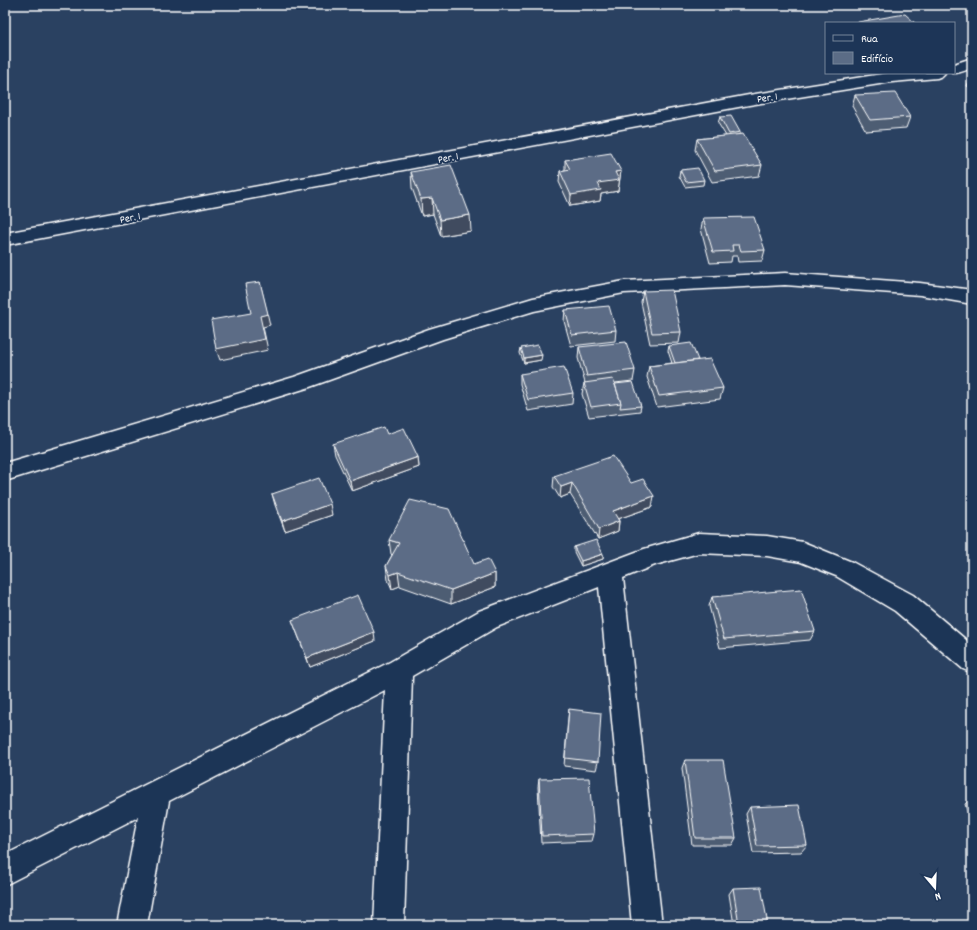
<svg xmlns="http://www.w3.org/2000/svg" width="977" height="930" viewBox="0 0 977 930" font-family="Dekko,sans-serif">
  <rect width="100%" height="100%" fill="#2a4161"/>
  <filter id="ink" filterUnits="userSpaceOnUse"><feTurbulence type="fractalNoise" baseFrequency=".025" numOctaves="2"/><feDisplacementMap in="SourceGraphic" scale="8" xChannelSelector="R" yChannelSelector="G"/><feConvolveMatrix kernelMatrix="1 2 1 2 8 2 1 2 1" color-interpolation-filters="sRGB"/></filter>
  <g filter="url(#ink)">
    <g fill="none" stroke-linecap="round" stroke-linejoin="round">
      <defs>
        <g id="minor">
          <path d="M 972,58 L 972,68 C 966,70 958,74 952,73 L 954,73 L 954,64 Z"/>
          <polygon points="888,73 945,73 942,76 937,78 892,82 749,105 5,245 5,233 749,95"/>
          <polygon points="785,273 920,283 972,290 972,304 920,295 785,285 624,293 534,311 443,339 307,388 5,481 5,463 294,377 429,329 533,298 624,281"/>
          <polygon points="699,533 767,536 803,542 852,562 913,595 972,645 972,673 963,669 895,611 836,576 801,562 767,556 699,553 655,565 623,578 662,925 632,925 599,587 497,627 412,676 404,925 374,925 385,690 169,801 147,925 117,925 138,817 5,885 5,855 390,662 479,611 644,549"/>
        </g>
      </defs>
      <!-- minor casing -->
      <use href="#minor" stroke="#fff" stroke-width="3"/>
      <!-- minor -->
      <use href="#minor" fill="#1d3557" fill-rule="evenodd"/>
    </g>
    <!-- wall -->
    <g fill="#4e5d73" stroke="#fff">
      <polygon points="971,75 972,75 972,89 967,86"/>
      <polygon points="855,95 910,117 906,128 866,131 852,106"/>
      <polygon points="720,117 740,132 740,134 762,165 759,176 712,182 695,150 697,139 726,136 718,123"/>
      <polygon points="565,160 621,171 618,191 601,194 600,201 570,206 559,182 560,171 565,170"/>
      <polygon points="680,170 704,180 703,185 685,187 679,176"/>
      <polygon points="411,172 471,231 441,236 433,214 422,216 412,188"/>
      <polygon points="703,218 765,250 762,261 738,262 737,256 732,256 731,262 710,263 701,229"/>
      <polygon points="643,291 681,332 679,343 650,344 641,302"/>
      <polygon points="565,310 616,330 615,341 571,346 564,321"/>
      <polygon points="669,346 698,360 723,388 720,399 657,407 647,377 649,366 672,363 668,351"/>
      <polygon points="579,347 635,370 633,381 615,383 641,406 640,411 589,417 582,394 584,383 585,383 578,358"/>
      <polygon points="521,348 541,360 524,363 520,353"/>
      <polygon points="520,374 573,393 572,404 528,411 520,384"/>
      <polygon points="333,444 418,457 419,467 352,491 335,455"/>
      <polygon points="554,476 631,483 652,507 618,519 619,521 618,531 598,539 570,494 560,498 553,487"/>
      <polygon points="272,494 332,515 285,531 275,505"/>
      <polygon points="389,540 474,564 495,573 495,587 451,604 400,586 392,589 388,580 386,566 392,555 391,554"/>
      <polygon points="574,547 603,554 603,559 581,566 574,552"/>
      <polygon points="712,597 815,631 810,640 720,648 709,606"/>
      <polygon points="292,620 375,641 310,667"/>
      <polygon points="569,709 598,762 596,770 564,766 568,718"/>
      <polygon points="685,760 736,838 732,845 692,845 682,768"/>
      <polygon points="539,779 594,834 592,841 541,843 538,787"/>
      <polygon points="972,798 972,827 965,804"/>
      <polygon points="750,807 807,845 801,852 753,853 746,814"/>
      <polygon points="733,888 768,925 734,925 729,894"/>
    </g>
    <!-- shaded-wall -->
    <g fill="#404c5e" stroke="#fff">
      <polygon points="621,171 618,191 601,194 600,201 570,206 571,195 598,183 615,172"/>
      <polygon points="432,198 433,214 422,216 421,199"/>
      <polygon points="470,215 471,231 441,236 440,220"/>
      <polygon points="260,282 270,325 263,327 268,350 220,360 216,349 260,316"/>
      <polygon points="542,355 541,360 524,363 524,358"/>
      <polygon points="418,457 419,467 352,491 350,481"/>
      <polygon points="572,483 570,494 560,498 561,487"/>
      <polygon points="654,496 652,507 612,521 613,511"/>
      <polygon points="330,504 332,515 285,531 282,521"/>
      <polygon points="619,521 618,531 598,539 599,529"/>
      <polygon points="603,554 603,559 581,566 581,561"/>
      <polygon points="398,572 400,586 392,589 390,575"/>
      <polygon points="495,573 495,587 451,604 451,590"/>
      <polygon points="374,632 375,641 310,667 307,658"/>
    </g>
    <!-- building -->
    <g fill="#5b6c86" stroke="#fff">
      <polygon points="905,14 915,23 858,23 858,22"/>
      <polygon points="895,93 910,117 870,120 855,95"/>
      <polygon points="731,116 740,132 729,134 720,117"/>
      <polygon points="743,134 762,165 715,171 697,139"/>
      <polygon points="611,153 621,171 615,172 619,180 598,183 601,190 571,195 560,171 570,169 565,160"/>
      <polygon points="451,165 470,215 440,220 432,198 421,199 411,172"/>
      <polygon points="698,168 704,180 686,182 680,170"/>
      <polygon points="754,217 765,250 741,251 739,245 732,245 733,251 713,252 703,218"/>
      <polygon points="260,282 268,314 260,316 265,339 216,349 211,320 251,313 245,284"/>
      <polygon points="672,290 681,332 652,333 643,291"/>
      <polygon points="609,306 616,330 572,335 565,310"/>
      <polygon points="626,342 635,370 587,376 579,347"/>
      <polygon points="691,343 698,360 675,363 669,346"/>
      <polygon points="538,345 542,355 524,358 521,348"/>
      <polygon points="710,359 723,388 659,396 649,366"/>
      <polygon points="564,367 573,393 528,400 520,374"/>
      <polygon points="613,379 621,403 591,407 584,383"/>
      <polygon points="633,382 641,406 620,408 621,403 615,384"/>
      <polygon points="384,427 387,434 404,428 418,457 350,481 333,444"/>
      <polygon points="613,456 631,483 643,479 654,496 613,511 619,521 599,529 572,483 561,487 554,476"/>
      <polygon points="319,478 330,504 282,521 272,494"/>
      <polygon points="410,500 449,509 474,564 488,559 495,573 451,590 398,572 390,575 386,566 399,543 389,540"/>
      <polygon points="596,540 603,554 581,561 574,547"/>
      <polygon points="801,589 815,631 724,639 712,597"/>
      <polygon points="358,595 374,632 307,658 292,620"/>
      <polygon points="569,709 601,713 598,762 565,758"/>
      <polygon points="685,760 723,760 736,838 695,838"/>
      <polygon points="589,778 594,834 542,836 539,779"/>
      <polygon points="799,805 807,845 757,846 750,807"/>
      <polygon points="761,887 768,925 739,925 733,888"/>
    </g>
  </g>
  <g text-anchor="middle" stroke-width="4" stroke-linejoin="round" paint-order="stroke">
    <!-- far-street labels -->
    <g font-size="11" fill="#fff" stroke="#1d3557">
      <text transform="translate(767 97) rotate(-9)" y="4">Per. 1</text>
      <text transform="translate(448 157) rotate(-11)" y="4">Per. 1</text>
      <text transform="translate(130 217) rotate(-11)" y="4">Per. 1</text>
    </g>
  </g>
  <!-- margin -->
  <rect width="977" height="930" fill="none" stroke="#1d3557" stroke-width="20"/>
  <rect x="10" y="10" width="957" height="910" fill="none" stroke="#fff" stroke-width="1.5" filter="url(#ink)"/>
  <!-- legend -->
  <rect x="825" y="22" width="130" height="52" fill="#1d3557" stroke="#77869a"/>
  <rect x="833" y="35" width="20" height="6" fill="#1d3557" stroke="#77869a"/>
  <text x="861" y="42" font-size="12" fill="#ffffff">Rua</text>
  <rect x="833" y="52" width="20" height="12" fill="#5b6c86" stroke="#77869a"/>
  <text x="861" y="62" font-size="12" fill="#ffffff">Edifício</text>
  <!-- north arrow -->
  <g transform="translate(935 888) rotate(161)" stroke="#1d3557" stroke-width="3" paint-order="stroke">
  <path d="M0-3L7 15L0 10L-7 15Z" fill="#ffffff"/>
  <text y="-6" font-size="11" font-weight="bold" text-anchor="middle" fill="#ffffff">N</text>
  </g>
</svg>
